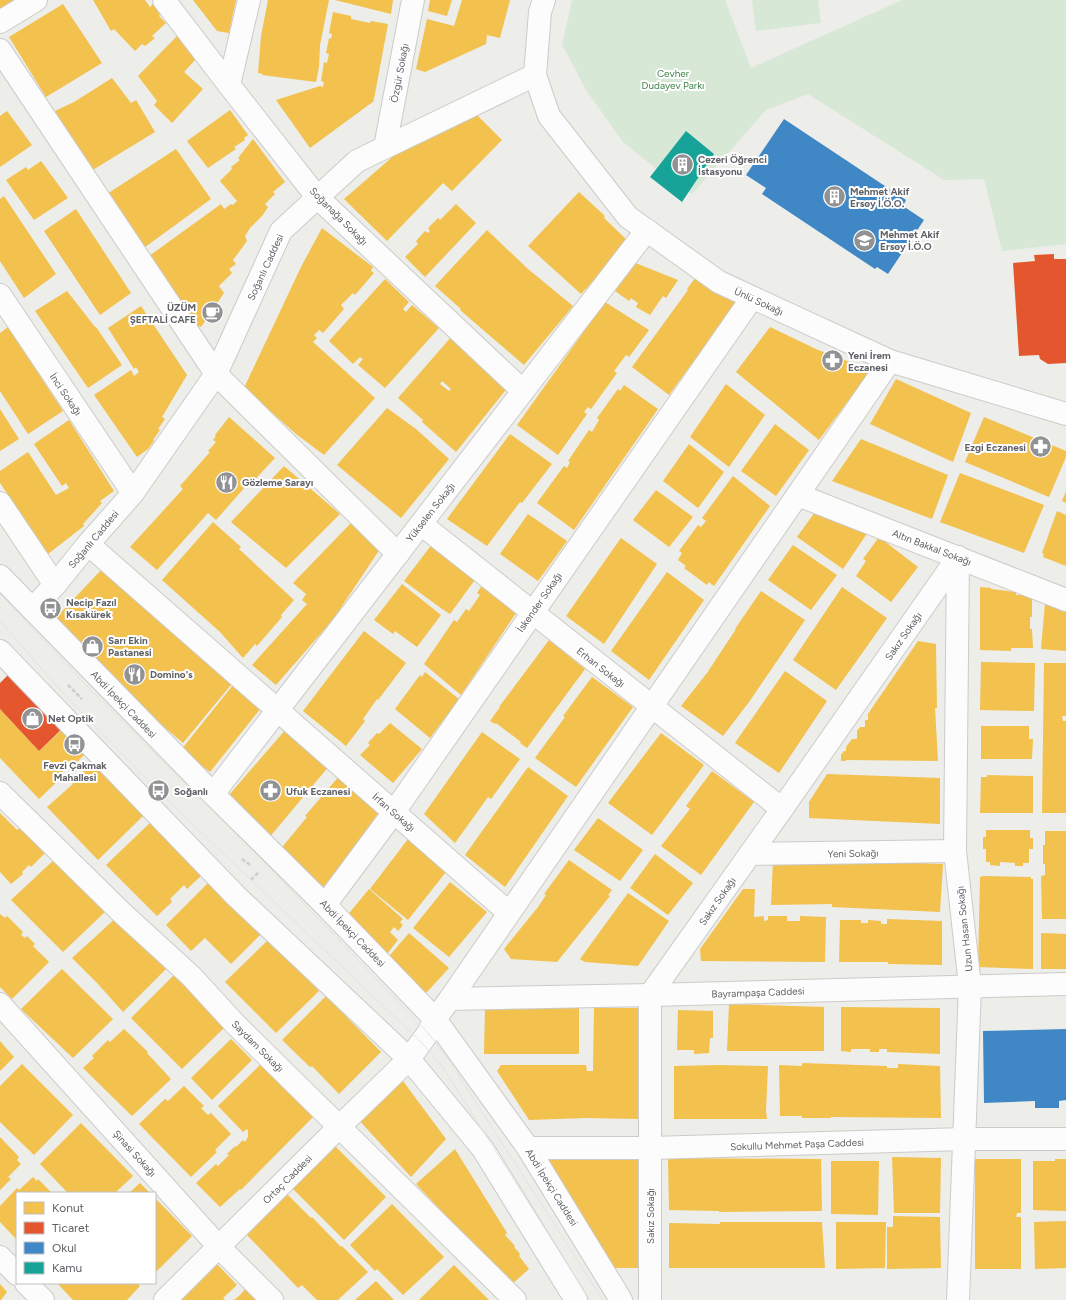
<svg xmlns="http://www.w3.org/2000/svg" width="1066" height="1300" viewBox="0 0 1066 1300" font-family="Figtree,sans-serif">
  <rect width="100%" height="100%" fill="#edede9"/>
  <!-- green -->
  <g fill="#d8e8d7">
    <polygon points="572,0 725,0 751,68 902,0 1066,0 1066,244 1002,251 984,179 944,180 808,94 766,110 692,194 664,175 623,142 586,90 562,44"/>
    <polygon points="752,0 818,0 821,23 756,31"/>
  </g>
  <!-- homes -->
  <g fill="#f2c14e" fill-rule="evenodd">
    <polygon points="0,0 22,0 0,12"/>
    <polygon points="93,0 145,0 150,7 153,4 160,14 159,16 166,23 152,36 155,38 145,46 142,44 135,51 114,29 111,31"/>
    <polygon points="193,0 236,0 229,33 217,31"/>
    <polygon points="268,0 329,0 320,45 319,67 316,82 262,75 263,74 258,73 261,36"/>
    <polygon points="335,0 393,0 391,14"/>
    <polygon points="430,0 452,0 447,16 428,11"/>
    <polygon points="462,0 510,0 500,38 487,35 486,44 425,72 416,69 427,19 454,26"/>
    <polygon points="63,4 102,63 46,97 9,37"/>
    <polygon points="333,12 351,16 351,19 370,23 371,21 388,24 374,99 373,98 374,101 310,148 276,100 320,86 323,87 324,82 321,81 324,62 327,63 329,54 326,53 329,38 331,39 332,34 329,33"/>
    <polygon points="178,35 195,60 184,72 203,89 172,123 154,105 157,101 138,76"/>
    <polygon points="112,78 131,103 136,100 155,132 91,171 55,111 74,102"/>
    <polygon points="230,110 248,135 244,138 245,140 234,147 236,149 208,168 187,141"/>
    <polygon points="7,111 32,145 0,167 0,116"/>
    <polygon points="476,114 502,140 452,191 443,183 387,241 344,199 397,153"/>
    <polygon points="253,139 285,182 273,192 275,194 265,204 268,207 262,216 250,228 245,236 247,241 233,260 236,264 229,269 232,273 219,286 224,293 201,327 199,326 195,328 145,259 221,204 224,209 231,204 233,205 237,201 220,181 232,169 231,167 240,160 238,158"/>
    <polygon points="176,149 211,199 141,250 104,196"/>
    <polygon points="41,161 68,198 34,220 6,180 26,167 28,170"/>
    <polygon points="579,192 605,216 604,218 629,242 581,294 528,246"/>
    <polygon points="4,196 56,274 24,298 0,261 0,199"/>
    <polygon points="456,204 476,223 425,277 405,257 418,244 416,241 425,231 428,233 430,231 428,228 438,218 440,220"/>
    <polygon points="76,209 131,293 100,315 44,231"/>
    <polygon points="322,228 373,267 371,271 374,273 355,295 353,293 341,305 344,309 323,333 319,330 314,335 317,338 313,342 375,398 324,455 296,434 244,388 301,267"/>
    <polygon points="487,230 528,269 573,306 524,365 460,310 461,309 435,286"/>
    <polygon points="633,262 678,280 666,298 663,296 650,315 636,307 638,303 631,298 629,301 615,291"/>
    <polygon points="698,274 736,303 669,395 632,367 688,290 687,289"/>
    <polygon points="385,279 409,302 403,309 406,312 412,305 439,328 385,388 358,365 363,359 360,357 353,364 329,341"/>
    <polygon points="67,291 95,327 96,327 122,365 88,388 35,311"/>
    <polygon points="605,302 649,330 629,357 626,355 614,371 617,373 591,409 588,407 584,412 587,414 558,455 517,425"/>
    <polygon points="141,306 187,375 162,417 165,419 158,429 160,430 153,440 154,441 148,449 137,457 94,395 131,370 134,376 139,372 136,367 134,369 108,328"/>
    <polygon points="8,327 63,411 28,434 0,391 0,333"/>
    <polygon points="770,327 818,350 871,370 819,440 736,372"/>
    <path d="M 452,336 L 509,386 L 456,452 L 422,422 L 423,420 L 398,398 ZM 442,381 L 451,389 L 449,391 L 440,384 Z"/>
    <polygon points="896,379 971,413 953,462 870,424"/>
    <polygon points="726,384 765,415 729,467 690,437"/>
    <polygon points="624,385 658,409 574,530 537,503 564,466 567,468 570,462 568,461 589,430 592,432 599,420 597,418 618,389 620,391"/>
    <polygon points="387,408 416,429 449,459 401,518 337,465"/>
    <polygon points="0,409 19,439 0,451"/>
    <polygon points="229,417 275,458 248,487 246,486 216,520 208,513 157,570 130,547 183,489 180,486 210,452 208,451 216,442 213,440 216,436 215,435"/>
    <polygon points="984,417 1066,451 1066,457 1049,497 965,462"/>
    <polygon points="69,420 114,491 100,501 102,503 83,524 84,526 48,554 0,483 0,471 28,452 56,495 69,488 66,483 62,486 34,444"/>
    <polygon points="775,424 809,450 776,496 741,471"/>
    <polygon points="510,434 552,464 522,503 520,502 487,546 447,519"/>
    <polygon points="861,439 948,475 932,519 832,481"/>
    <polygon points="689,444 724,472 698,508 663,481"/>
    <polygon points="284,466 340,514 286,568 231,522"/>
    <polygon points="960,473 1044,505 1024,553 940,522"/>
    <polygon points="733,476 770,506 714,586 709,582 707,585 684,568 686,566 678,560 682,553 679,551 698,525 701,527 706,521 702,518"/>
    <polygon points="656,490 693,517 669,547 633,520"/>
    <polygon points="1066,491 1066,503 1062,501"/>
    <polygon points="820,505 868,532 843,569 797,537"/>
    <polygon points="1057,511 1066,515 1066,566 1043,557 1044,554 1042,553"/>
    <polygon points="528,514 567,541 538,581 500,554"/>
    <polygon points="213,522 241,547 239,549 294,600 281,615 282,617 257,646 255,644 243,658 220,632 162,580"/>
    <polygon points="351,523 380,549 330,624 330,623 276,685 252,665 307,604 302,600 306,594 293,583"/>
    <polygon points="879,537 918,567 891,602 856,576 866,561 863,559"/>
    <polygon points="621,538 657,564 604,644 566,616"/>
    <polygon points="433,543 477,577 450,614 442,609 404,581"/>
    <polygon points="793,545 837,575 811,610 768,580"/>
    <polygon points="105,566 235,680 183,743 115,685 50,624"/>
    <polygon points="667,572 704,600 649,680 611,651"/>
    <polygon points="485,581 520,607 461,695 424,664 454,620 457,622 466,609 469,611 480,595 477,593"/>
    <polygon points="402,584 441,615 417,647 395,631 393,634 374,620"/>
    <polygon points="842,587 887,618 836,690 793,660"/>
    <polygon points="980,587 991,588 991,589 1016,592 1016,595 1032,595 1032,617 1030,617 1030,629 1032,629 1033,648 1011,648 1011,651 980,650"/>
    <polygon points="761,591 805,620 749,702 723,736 681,706 707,673 736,629 735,629"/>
    <polygon points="1045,603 1064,610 1066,612 1066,651 1041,649"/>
    <polygon points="364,631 406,663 378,700 377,699 363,719 365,721 346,746 303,711"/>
    <polygon points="549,640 585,669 527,748 520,743 521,742 496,723 495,724 490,721 500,707 499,707"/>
    <polygon points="918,641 936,644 937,708 935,708 938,761 846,760 846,761 841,761 841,755 844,751 846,751 846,747 852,739 857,739 857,731 860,727 865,727 865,720 868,720 868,714 872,708"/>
    <polygon points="981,662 1035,663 1034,711 980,710"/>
    <polygon points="1044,663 1066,663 1066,716 1062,716 1063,721 1066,721 1066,813 1042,813"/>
    <polygon points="785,671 827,701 779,773 735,743"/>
    <polygon points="425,672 459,699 430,738 395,709 420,675 422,677"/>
    <polygon points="592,677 633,707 576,787 535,758 565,717 563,716"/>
    <polygon points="233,685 261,708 210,772 181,750"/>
    <polygon points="0,709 39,751 64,728 86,753 71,768 69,765 62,772 64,775 39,799 0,758"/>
    <polygon points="390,723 422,749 393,783 360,755 370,745 368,743 377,733 379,734"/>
    <polygon points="981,726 1029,726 1029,739 1033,739 1032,759 981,759"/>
    <polygon points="287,728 330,765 268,839 229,795"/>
    <polygon points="482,732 520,759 491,799 488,797 455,843 424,814"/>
    <polygon points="661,733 704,765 652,835 608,803"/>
    <polygon points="93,761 145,814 98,860 47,807 73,784 72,783"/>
    <polygon points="528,767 568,796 505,887 465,855"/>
    <polygon points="712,771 754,802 701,875 661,846 690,809 686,806"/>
    <polygon points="341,774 385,809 320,891 279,851 307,817 305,816"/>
    <polygon points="827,774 940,778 940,824 809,818 809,802"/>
    <polygon points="987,775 1033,776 1033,813 980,813 981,777 987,777"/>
    <polygon points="0,813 17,830 22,826 46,852 31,867 29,865 22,872 23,874 11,884 0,872"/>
    <polygon points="598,818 643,850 620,881 574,850"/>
    <polygon points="152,821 203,874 187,889 184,885 170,899 172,902 157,916 106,865"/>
    <polygon points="986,830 1030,830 1030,838 1033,838 1033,849 1029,849 1029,863 1023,863 1023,866 1015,866 1015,863 1000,862 1000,866 990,865 990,862 986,862 986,849 983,849 983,837 986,837"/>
    <polygon points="1045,831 1066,831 1066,919 1042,919 1041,876 1045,875 1045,864 1043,864 1043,845 1045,845"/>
    <polygon points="408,839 446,872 408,920 370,889"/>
    <polygon points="655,854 693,883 668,915 630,888"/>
    <polygon points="56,858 108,909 63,952 11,900"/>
    <polygon points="569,860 612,890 608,895 610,896 557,962 511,959 504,949 538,907 546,895 544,894"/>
    <polygon points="773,860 834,860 943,864 940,912 832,907 832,904 771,905"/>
    <polygon points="984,876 1031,877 1031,879 1033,879 1033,969 978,967 980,877"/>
    <polygon points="210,881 261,934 231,964 205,938 191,951 166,925"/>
    <polygon points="450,882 487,912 449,957 413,928"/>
    <polygon points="369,889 403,919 400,922 403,925 398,931 394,927 390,932 398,940 383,959 346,917"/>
    <polygon points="743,889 755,889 754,917 764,916 764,921 768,920 768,916 787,916 787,921 800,921 800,916 826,917 825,962 701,961 700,949"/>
    <polygon points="628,893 669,921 638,966 585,962 580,959"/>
    <polygon points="0,914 5,918 7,916 23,932 21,935 25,938 27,936 35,944 33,946 49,962 12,999 0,987"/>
    <polygon points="117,917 167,968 123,1012 98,984 72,958"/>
    <polygon points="887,919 942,921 942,965 888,964 888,962 839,962 840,920 861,920 861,923 868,923 868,920 881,921 881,924 887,924"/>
    <polygon points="409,933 449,968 427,992 419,993 384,962"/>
    <polygon points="1041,933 1066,934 1066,969 1041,969"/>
    <polygon points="268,940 319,991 276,1033 225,982"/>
    <polygon points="62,969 113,1019 73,1058 21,1009"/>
    <polygon points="174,975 226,1026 182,1069 131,1018"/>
    <polygon points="326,996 381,1052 339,1094 312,1066 310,1067 282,1040"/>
    <polygon points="729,1004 824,1007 824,1051 727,1051"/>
    <polygon points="841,1007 940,1008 940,1054 887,1052 887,1049 879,1049 879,1052 870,1052 870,1049 851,1049 851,1052 841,1051"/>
    <polygon points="485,1008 579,1008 579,1054 484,1054"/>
    <polygon points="594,1008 638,1008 638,1119 586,1118 529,1120 497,1071 501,1065 586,1065 587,1071 593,1071"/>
    <polygon points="678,1010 713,1011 713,1038 710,1038 709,1053 694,1054 694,1050 677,1050"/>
    <polygon points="124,1029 148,1052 147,1053 171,1079 132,1116 83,1068 94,1058 92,1056 108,1040 110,1042"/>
    <polygon points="231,1039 252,1060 212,1100 191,1078"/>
    <polygon points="0,1041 14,1057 0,1071"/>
    <polygon points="802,1063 887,1066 887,1068 898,1068 898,1064 940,1066 941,1118 831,1117 831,1118 802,1118 802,1116 780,1116 779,1065 802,1066"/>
    <polygon points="22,1064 73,1115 34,1155 0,1122 0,1086"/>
    <polygon points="261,1064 313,1117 241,1190 240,1189 220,1207 196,1183 216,1164 218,1166 229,1155 227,1154 235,1146 236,1147 243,1140 245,1142 248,1137 248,1131 247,1129 243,1132 218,1106"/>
    <polygon points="719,1065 768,1066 766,1111 767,1119 674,1119 674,1066"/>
    <polygon points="400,1077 446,1139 411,1177 357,1118"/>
    <polygon points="184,1086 204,1106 201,1108 208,1115 211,1113 231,1134 215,1150 217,1152 191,1177 139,1124 165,1099 168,1101"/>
    <polygon points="81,1123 133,1176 115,1193 68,1193 40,1164"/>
    <polygon points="0,1137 19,1157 17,1160 21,1164 8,1177 11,1179 0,1190"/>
    <polygon points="333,1144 386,1197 344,1240 290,1186"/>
    <polygon points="455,1149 507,1233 505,1235 515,1246 514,1247 520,1254 519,1256 529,1269 512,1284 483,1255 416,1184"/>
    <polygon points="549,1156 639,1158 641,1268 608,1268 547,1169"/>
    <polygon points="892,1157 941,1158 940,1213 894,1213"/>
    <polygon points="668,1158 821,1159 822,1211 719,1212 719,1211 669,1210"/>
    <polygon points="975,1159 1021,1159 1021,1213 1017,1213 1016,1217 1021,1217 1021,1269 975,1269"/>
    <polygon points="1055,1159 1066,1159 1066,1211 1033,1210 1033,1161 1055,1161"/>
    <polygon points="831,1161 879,1161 878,1215 831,1214"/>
    <polygon points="33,1177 37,1181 38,1179 52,1193 17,1193 17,1240 0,1222 0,1206 17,1188 19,1190"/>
    <polygon points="140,1183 150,1193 129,1193"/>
    <polygon points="285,1192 311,1218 312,1217 341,1247 342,1246 368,1272 338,1300 317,1300 302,1285 298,1288 245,1233"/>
    <polygon points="155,1198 192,1236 155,1273"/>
    <polygon points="392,1204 444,1257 403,1295 377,1269 375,1271 350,1245"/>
    <polygon points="893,1216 940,1217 941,1268 887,1269 887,1227 893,1227"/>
    <polygon points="1066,1221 1066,1268 1035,1269 1034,1222"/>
    <polygon points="720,1222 822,1222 825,1268 669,1268 669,1223 720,1224"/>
    <polygon points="836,1222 886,1222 885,1268 836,1269"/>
    <polygon points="216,1263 237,1285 223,1298 225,1300 177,1300"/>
    <polygon points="454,1265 489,1300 419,1300"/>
    <polygon points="376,1281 394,1300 355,1300"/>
    <polygon points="57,1283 137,1283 140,1286 127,1300 73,1300"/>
    <polygon points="0,1284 7,1292 1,1300 0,1300"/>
    <polygon points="246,1288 257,1300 234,1300 240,1295"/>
  </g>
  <!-- shops -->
  <g fill="#e4572e">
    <polygon points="1054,254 1054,259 1066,259 1066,363 1048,364 1040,359 1039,355 1019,356 1013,263 1035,261 1034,255"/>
    <polygon points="12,671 64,727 39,751 0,709 0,683"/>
  </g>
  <!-- schools -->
  <g fill="#3f88c5">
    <polygon points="784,119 906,200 903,206 924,220 888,274 877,267 875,269 762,194 766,188 746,175"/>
    <polygon points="1066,1029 1066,1100 1059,1101 1059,1108 1035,1108 1035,1101 984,1103 983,1031"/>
  </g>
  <!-- public -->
  <polygon fill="#17a398" points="686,131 714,154 682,202 650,177"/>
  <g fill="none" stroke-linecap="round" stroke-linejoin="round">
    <defs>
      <g id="minor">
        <polyline points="164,0 229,85 317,197 523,391"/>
        <polyline points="0,22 36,0"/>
        <polyline points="0,50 216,374 398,554"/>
        <polyline points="229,85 249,0"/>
        <polyline points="385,147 413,0"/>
        <polyline points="0,295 133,493"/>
        <polyline points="798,495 1066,600"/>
        <polyline points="0,503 55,585"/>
        <polyline points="421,524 782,809"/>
        <polyline points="88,544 509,913"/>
        <polyline points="0,793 121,912 191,976 237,1026 515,1300"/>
        <polyline points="213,794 647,230"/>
        <polyline points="750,854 955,851"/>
        <polyline points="325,905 394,812 752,298"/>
        <polyline points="450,999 890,361"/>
        <polyline points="0,1004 219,1247 272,1300"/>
        <polyline points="528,1148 650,1148 965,1139 1066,1139"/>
        <polyline points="0,1257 17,1274"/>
        <polyline points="26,1283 43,1300"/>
        <polyline points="165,1300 339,1127 409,1059 428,1033 435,1019"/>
        <polyline points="650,1300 650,995 782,809 958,557"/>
        <polyline points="958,1300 970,986 955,851 958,557"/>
      </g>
      <g id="tertiary">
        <polyline points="535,75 549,116 628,217 719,282 890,361 1066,414"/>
        <polyline points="32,609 55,585 88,544 133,493 216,374 281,231 357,161 535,75 540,12 544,0"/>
        <polyline points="435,1019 450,999 650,995 1066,984"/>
      </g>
      <g id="secondary">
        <polyline points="0,576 213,794 325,905 435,1019 528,1148 621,1300"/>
        <polyline points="0,651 236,896 409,1059 483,1149 576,1300"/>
      </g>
    </defs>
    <!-- minor casing -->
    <use href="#minor" stroke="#cbcbca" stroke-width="24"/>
    <!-- tertiary casing -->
    <use href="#tertiary" stroke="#cbcbca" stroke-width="24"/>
    <!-- secondary casing -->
    <use href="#secondary" stroke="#c9c9ca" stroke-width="24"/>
    <!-- path -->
    <g stroke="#cacecc" stroke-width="2.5" stroke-dasharray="4 2" stroke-linecap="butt">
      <polyline points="68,685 82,699"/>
      <polyline points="242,859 250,865"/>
      <polyline points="251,880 259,872"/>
    </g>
    <!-- minor -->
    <use href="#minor" stroke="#fcfcfc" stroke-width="22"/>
    <!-- tertiary -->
    <use href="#tertiary" stroke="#fcfcfc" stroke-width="22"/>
    <!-- secondary -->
    <use href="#secondary" stroke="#fcfcfc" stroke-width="22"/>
    <!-- tram -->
    <g stroke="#e3e3e3" stroke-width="1">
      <polyline points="0,594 77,676 266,864 428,1033 448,1059 603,1300"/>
      <polyline points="0,621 62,692 158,791 421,1042 442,1066 590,1300"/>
    </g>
  </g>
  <!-- icons -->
  <defs>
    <symbol id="building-disc" viewBox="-11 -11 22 22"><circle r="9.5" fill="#919294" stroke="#fff"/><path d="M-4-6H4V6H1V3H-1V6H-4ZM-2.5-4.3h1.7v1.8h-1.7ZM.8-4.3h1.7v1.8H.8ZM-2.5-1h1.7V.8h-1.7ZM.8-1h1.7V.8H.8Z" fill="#fff"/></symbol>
    <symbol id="school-disc" viewBox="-11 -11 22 22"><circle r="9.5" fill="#919294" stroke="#fff"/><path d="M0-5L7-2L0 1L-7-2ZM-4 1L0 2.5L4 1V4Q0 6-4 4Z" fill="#fff"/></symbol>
    <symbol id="cafe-disc" viewBox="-11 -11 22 22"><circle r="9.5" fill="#919294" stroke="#fff"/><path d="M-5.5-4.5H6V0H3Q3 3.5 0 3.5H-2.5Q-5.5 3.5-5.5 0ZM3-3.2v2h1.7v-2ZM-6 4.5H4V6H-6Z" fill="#fff"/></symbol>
    <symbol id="pharmacy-disc" viewBox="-11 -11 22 22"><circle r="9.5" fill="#919294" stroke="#fff"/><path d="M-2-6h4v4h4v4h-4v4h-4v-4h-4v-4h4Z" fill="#fff"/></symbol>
    <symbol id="restaurant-disc" viewBox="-11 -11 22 22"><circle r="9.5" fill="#919294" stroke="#fff"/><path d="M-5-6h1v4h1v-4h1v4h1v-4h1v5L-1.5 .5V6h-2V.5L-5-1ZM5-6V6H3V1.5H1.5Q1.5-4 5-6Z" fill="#fff"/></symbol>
    <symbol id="bus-disc" viewBox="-11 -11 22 22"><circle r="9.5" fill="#919294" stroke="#fff"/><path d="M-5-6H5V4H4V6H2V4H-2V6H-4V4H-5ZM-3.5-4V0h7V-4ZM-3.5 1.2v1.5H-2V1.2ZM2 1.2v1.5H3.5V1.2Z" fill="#fff"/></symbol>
    <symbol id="shop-disc" viewBox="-11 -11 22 22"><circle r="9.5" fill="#919294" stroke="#fff"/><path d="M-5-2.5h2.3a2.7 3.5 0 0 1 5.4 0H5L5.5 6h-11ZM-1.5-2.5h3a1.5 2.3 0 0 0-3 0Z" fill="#fff"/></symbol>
  </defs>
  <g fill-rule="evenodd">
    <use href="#building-disc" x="670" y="152" width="25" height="25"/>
    <use href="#building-disc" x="822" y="184" width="25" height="25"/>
    <use href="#school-disc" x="852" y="228" width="25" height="25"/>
    <use href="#cafe-disc" x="200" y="300" width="25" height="25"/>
    <use href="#pharmacy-disc" x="820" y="348" width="25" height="25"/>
    <use href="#pharmacy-disc" x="1028" y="434" width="25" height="25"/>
    <use href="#restaurant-disc" x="214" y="470" width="25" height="25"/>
    <use href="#bus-disc" x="38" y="596" width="25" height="25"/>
    <use href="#shop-disc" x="80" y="634" width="25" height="25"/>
    <use href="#restaurant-disc" x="122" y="662" width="25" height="25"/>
    <use href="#shop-disc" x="20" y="706" width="25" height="25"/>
    <use href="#bus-disc" x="62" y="732" width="25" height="25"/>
    <use href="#bus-disc" x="146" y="778" width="25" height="25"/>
    <use href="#pharmacy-disc" x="258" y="778" width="25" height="25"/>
  </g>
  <g text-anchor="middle" stroke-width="4" stroke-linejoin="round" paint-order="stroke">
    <!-- street labels -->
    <g font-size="10" fill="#5f6166" stroke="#fff">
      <text transform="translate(399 73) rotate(-79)" y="4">Özgür Sokağı</text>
      <text transform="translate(339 216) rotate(45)" y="4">Soğanağa Sokağı</text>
      <text transform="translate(265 267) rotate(-65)" y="4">Soğanlı Caddesi</text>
      <text transform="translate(759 301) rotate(25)" y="4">Ünlü Sokağı</text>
      <text transform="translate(66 394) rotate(56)" y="4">İnci Sokağı</text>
      <text transform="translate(430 512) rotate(-52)" y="4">Yükselen Sokağı</text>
      <text transform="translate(93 539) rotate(-50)" y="4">Soğanlı Caddesi</text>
      <text transform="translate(932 547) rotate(21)" y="4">Altın Bakkal Sokağı</text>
      <text transform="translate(539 602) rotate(-55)" y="4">İskender Sokağı</text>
      <text transform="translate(903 636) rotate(-55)" y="4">Sakız Sokağı</text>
      <text transform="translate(601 667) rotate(38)" y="4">Erhan Sokağı</text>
      <text transform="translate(124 704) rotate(46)" y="4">Abdi İpekçi Caddesi</text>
      <text transform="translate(394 812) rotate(41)" y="4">İrfan Sokağı</text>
      <text transform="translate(853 853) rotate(-1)" y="4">Yeni Sokağı</text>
      <text transform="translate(717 901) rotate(-55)" y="4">Sakız Sokağı</text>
      <text transform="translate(964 929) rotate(-96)" y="4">Uzun Hasan Sokağı</text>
      <text transform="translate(353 933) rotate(46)" y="4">Abdi İpekçi Caddesi</text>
      <text transform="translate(758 992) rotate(-2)" y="4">Bayrampaşa Caddesi</text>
      <text transform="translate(258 1046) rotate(45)" y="4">Saydam Sokağı</text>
      <text transform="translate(797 1144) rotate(-2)" y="4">Sokullu Mehmet Paşa Caddesi</text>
      <text transform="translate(135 1153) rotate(48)" y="4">Şinasi Sokağı</text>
      <text transform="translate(287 1179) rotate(-45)" y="4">Ortaç Caddesi</text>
      <text transform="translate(552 1187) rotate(58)" y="4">Abdi İpekçi Caddesi</text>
      <text transform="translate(650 1216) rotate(-90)" y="4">Sakız Sokağı</text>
    </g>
    <!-- park labels -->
    <g font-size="10" fill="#408449" stroke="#fff">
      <text x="673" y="77">Cevher<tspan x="673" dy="12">Dudayev Parkı</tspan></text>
    </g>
    <!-- poi labels -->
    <g font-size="10" font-weight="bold" fill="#5f6166" stroke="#fff" text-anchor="start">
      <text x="698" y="163">Cezeri Öğrenci<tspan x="698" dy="12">İstasyonu</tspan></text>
      <text x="850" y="195">Mehmet Akif<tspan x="850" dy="12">Ersoy İ.Ö.O.</tspan></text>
      <text x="880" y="238">Mehmet Akif<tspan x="880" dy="12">Ersoy İ.Ö.O</tspan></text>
      <text x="196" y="311" text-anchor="end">ÜZÜM<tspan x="196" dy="12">ŞEFTALİ CAFE</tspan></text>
      <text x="848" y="359">Yeni İrem<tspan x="848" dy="12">Eczanesi</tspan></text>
      <text x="1026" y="451" text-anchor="end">Ezgi Eczanesi</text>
      <text x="242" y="486">Gözleme Sarayı</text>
      <text x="66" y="606">Necip Fazıl<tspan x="66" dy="12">Kısakürek</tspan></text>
      <text x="108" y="644">Sarı Ekin<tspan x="108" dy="12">Pastanesi</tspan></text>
      <text x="150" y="678">Domino's</text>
      <text x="48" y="722">Net Optik</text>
      <text x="75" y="769" text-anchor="middle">Fevzi Çakmak<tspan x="75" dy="12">Mahallesi</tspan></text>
      <text x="174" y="795">Soğanlı</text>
      <text x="286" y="795">Ufuk Eczanesi</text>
    </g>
  </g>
  <!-- legend -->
  <rect x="16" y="1192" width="140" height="92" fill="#ffffff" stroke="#bfc0c2"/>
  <rect x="24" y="1202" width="20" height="12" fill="#f2c14e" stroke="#bfc0c2"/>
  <text x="52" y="1212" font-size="12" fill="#5f6166">Konut</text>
  <rect x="24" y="1222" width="20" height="12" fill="#e4572e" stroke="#bfc0c2"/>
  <text x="52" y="1232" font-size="12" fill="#5f6166">Ticaret</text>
  <rect x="24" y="1242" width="20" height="12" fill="#3f88c5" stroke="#bfc0c2"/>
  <text x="52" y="1252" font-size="12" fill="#5f6166">Okul</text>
  <rect x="24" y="1262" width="20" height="12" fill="#17a398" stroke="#bfc0c2"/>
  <text x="52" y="1272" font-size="12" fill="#5f6166">Kamu</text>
</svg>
